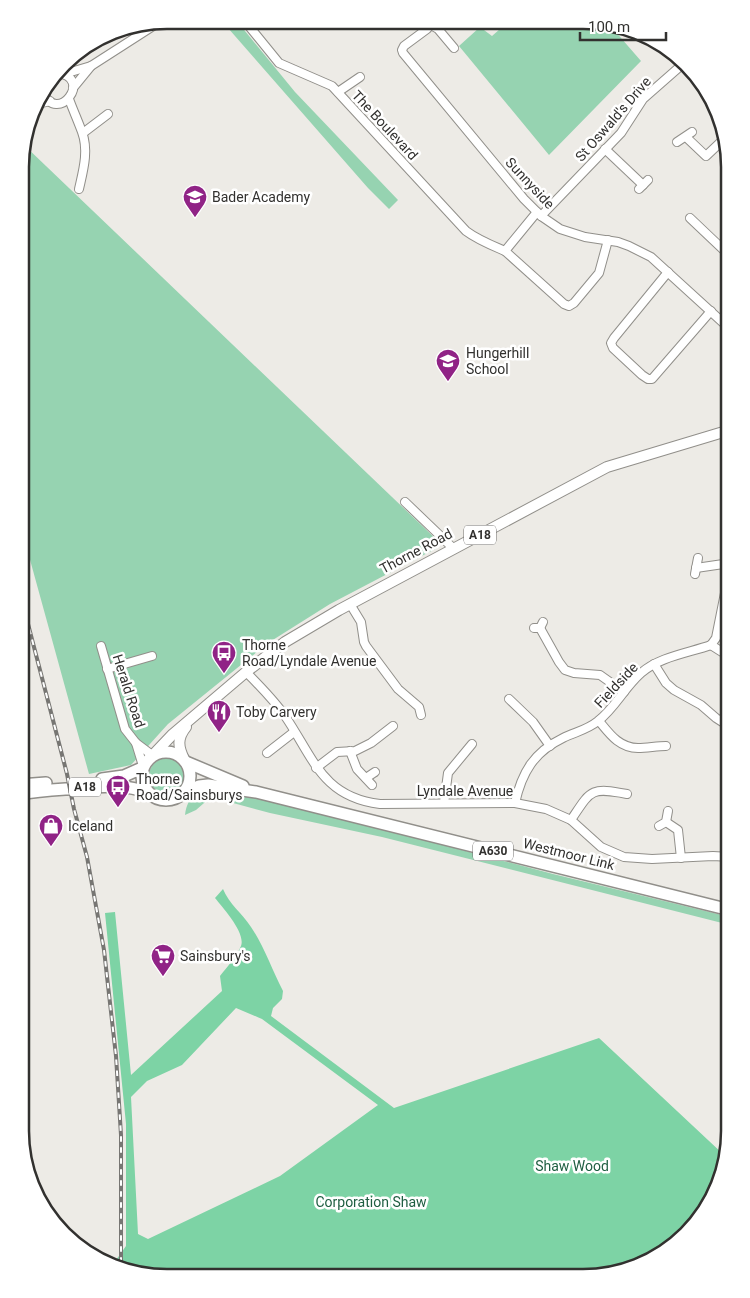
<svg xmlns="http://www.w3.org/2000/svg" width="750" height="1298" viewBox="0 0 750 1298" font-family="Roboto,sans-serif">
  <rect width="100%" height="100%" fill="#edebe6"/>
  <!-- green -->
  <g fill="#96d3b1">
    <polygon points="221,20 236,20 295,92 398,200 389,209 368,188"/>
    <polygon points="508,22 608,23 641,61 549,155 459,46 480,27 492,36"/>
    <polygon points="23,144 438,541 437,548 330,604 268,643 168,724 131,765 89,774 21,527 21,148"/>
    <circle cx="167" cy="776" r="18"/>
    <path d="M 216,791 L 258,796 L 553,874 L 730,917 L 730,925 L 382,837 L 270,813 L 211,797 L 196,810 L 185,815 C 188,794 197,793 216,791 Z"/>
  </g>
  <!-- forest -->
  <path fill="#7dd3a5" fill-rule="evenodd" d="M 223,889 C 229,904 242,913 251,927 C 264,946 272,970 283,991 L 282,999 L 273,1008 L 271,1016 L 394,1108 L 599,1038 L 724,1155 L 700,1220 L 672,1248 L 630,1270 L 583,1278 L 148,1277 L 114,1263 L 126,1246 L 126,1124 L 105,913 L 115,912 L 131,1075 L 222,991 L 220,976 C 227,967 237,956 241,946 C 246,933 223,908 215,898 ZM 236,1008 L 262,1019 L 378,1105 L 280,1176 L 148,1239 L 138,1234 L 131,1097 L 147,1081 L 182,1065 Z"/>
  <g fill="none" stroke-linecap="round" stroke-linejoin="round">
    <defs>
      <g id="minor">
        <path d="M 244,20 L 279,63 L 332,86 L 466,231 C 478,240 491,245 505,251 L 537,212"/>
        <polyline points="433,22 427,29 404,46 402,50 403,53 524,199 541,216 560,229 585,237 618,242 629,246 651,257 730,329"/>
        <polyline points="431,25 438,29 454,48"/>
        <polyline points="64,74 91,66 161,21"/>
        <polyline points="73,88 91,66"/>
        <path d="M 43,92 C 57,126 94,78 58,73"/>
        <polyline points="338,92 360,77"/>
        <path d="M 69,99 C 73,110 78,121 82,132 C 89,151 83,171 79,189"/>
        <polyline points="34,105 50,101"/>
        <polyline points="83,133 108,114"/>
        <polyline points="686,137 706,156 725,138"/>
        <polyline points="677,142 692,132"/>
        <polyline points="605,149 643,185"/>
        <polyline points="639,189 648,180"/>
        <polyline points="541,216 621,133 643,99 684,63"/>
        <polyline points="690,218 730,256"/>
        <polyline points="505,251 564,304 569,306 574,303 599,273 608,240"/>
        <polyline points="668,272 614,338 611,343 613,348 642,375 648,379 652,379 711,311"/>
        <polyline points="405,502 454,549"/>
        <polyline points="696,568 730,563"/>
        <polyline points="695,574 698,558"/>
        <polyline points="350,604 361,622 364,642 366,646 398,689 419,707 421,715"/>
        <polyline points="534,628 540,628 543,622"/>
        <polyline points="540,628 559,662 565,670 574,673 600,675 624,692"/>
        <polyline points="711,645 716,638 730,568"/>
        <polyline points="711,645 730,657"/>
        <polyline points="101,646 125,729 136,743 152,755"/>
        <polyline points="654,664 666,683 674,690 701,705 716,718 730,727"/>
        <polyline points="107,669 152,656"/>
        <path d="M 246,672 C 260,686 274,700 285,716 C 313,757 322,797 380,804 L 515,803 L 546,809 L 571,820 L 601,847 L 624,857 L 652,859 L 713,856 L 730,857"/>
        <polyline points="509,699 533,722 550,746"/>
        <path d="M 599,721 C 609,733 619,748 638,748 C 647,748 657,746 666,746"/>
        <polyline points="136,743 143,766"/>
        <polyline points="350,751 357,769 372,785"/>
        <polyline points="267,753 294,732"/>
        <polyline points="316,768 337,752 355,751 371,743 393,726"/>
        <polyline points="366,778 375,772"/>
        <polyline points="444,803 448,773 472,744"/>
        <path d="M 515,803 C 522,772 534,752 563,738 C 575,732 587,730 598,721 C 615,708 624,688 641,673 C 659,657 688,653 711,645"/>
        <path d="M 571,820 C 591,790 590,787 627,794"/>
        <polyline points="666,822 678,830 681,858"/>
        <polyline points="659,826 666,822 668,811"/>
      </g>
      <g id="major">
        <polyline points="154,754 173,734 246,672 285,642 339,610 607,467 730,430"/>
        <path d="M 184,759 C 178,747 177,738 186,727"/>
      </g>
      <g id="highway">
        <circle cx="166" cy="776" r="24"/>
        <polyline points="186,762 243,786"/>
        <polyline points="102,779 124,776 142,768"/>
        <polyline points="20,785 46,783"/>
        <path d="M 20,794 C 36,791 52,790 67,789 C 95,787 122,782 149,793"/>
        <polyline points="182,794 199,786 208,785 256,792 730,910"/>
      </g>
    </defs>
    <!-- minor casing -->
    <use href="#minor" stroke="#918f8a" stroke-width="10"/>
    <!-- major casing -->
    <use href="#major" stroke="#918f8a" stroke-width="12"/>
    <!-- highway casing -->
    <use href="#highway" stroke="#918f8a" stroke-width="14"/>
    <!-- minor -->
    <use href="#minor" stroke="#fff" stroke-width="8"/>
    <!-- major -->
    <use href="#major" stroke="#fff" stroke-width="10"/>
    <!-- highway -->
    <use href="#highway" stroke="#fff" stroke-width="11"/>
    <defs>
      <polyline id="rail" points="21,597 67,774 74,809 87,857 104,950 116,1056 121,1135 121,1266"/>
    </defs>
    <!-- rail casing -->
    <use href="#rail" stroke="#777673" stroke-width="4"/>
    <!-- rail -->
    <use href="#rail" stroke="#fff" stroke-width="2" stroke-dasharray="5.5" stroke-linecap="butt"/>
  </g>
  <!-- icons -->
  <defs>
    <symbol id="school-pin" viewBox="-11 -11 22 30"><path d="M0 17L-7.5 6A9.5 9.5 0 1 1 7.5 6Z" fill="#902386" stroke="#fff"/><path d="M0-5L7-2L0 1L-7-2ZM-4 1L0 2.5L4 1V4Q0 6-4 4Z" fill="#fff"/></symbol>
    <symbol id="bus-pin" viewBox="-11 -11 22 30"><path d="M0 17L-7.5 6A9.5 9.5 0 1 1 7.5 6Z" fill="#902386" stroke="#fff"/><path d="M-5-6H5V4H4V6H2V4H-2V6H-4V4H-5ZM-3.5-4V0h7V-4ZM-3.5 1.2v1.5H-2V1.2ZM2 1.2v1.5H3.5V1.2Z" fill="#fff"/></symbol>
    <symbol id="restaurant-pin" viewBox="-11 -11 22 30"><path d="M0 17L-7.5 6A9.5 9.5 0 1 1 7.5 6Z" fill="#902386" stroke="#fff"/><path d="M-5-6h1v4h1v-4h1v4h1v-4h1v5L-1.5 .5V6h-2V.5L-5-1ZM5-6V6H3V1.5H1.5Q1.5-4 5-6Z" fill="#fff"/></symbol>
    <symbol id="shop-pin" viewBox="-11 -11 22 30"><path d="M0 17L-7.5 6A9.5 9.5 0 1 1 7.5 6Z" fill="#902386" stroke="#fff"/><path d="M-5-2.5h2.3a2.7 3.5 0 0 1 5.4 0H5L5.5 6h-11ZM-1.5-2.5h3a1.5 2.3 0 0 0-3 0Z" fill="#fff"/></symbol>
    <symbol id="supermarket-pin" viewBox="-11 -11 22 30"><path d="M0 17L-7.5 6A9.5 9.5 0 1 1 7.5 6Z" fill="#902386" stroke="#fff"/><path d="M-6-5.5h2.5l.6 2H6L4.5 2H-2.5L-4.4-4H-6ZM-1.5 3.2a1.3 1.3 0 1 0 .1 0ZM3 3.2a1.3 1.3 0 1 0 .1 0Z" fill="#fff"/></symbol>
  </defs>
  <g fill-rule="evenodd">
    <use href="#school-pin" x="181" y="183" width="28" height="38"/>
    <use href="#school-pin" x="434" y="347" width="28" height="38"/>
    <use href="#bus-pin" x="210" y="639" width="28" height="38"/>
    <use href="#restaurant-pin" x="205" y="698" width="28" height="38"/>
    <use href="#bus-pin" x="104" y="773" width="28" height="38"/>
    <use href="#shop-pin" x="37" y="812" width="28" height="38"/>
    <use href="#supermarket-pin" x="149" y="942" width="28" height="38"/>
  </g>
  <g text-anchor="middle" stroke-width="5" stroke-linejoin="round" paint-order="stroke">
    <!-- shield labels -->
    <g fill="#fff" stroke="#706f6d" stroke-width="1">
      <rect x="464" y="525.5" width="32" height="19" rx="4"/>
      <rect x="69" y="777.5" width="32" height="19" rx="4"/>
      <rect x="473" y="841.5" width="40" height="19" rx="4"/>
    </g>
    <g font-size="12" font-weight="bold" fill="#32312f">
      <text x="480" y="539">A18</text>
      <text x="85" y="791">A18</text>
      <text x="493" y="855">A630</text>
    </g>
    <!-- street labels -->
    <g font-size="14" fill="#32312f" stroke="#fff">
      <text transform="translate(613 119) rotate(-49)" y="5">St Oswald's Drive</text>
      <text transform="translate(385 125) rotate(47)" y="5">The Boulevard</text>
      <text transform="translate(530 183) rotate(47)" y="5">Sunnyside</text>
      <text transform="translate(416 551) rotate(-28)" y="5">Thorne Road</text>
      <text transform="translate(616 685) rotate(-47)" y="5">Fieldside</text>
      <text transform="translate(129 691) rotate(72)" y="5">Herald Road</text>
      <text x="465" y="796">Lyndale Avenue</text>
      <text transform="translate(569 854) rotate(14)" y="5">Westmoor Link</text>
    </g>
    <!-- poi labels -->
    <g font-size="14" fill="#32312f" stroke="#fff" text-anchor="start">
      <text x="212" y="202">Bader Academy</text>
      <text x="466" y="358">Hungerhill<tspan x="466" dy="16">School</tspan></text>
      <text x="242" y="650">Thorne<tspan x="242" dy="16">Road/Lyndale Avenue</tspan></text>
      <text x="236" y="717">Toby Carvery</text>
      <text x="136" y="784">Thorne<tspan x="136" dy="16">Road/Sainsburys</tspan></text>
      <text x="68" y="831">Iceland</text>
      <text x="180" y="961">Sainsbury's</text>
    </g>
    <!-- park labels -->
    <g font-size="14" fill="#1e5e41" stroke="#fff">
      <text x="572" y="1171">Shaw Wood</text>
      <text x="371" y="1207">Corporation Shaw</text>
    </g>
  </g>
  <!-- crop -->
  <path d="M0 0H750V1298H0ZM167 29H583A138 138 0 0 1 721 167V1131A138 138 0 0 1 583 1269H167A138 138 0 0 1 29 1131V167A138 138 0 0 1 167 29Z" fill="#fff" fill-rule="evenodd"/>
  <path fill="none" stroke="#32312f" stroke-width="2.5" d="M167 29H583A138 138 0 0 1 721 167V1131A138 138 0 0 1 583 1269H167A138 138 0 0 1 29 1131V167A138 138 0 0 1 167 29Z"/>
  <!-- scale -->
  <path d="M580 32v8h86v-8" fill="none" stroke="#32312f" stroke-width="2.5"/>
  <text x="588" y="32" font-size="15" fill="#32312f" stroke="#ffffff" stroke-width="4" paint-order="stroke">100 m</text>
</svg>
